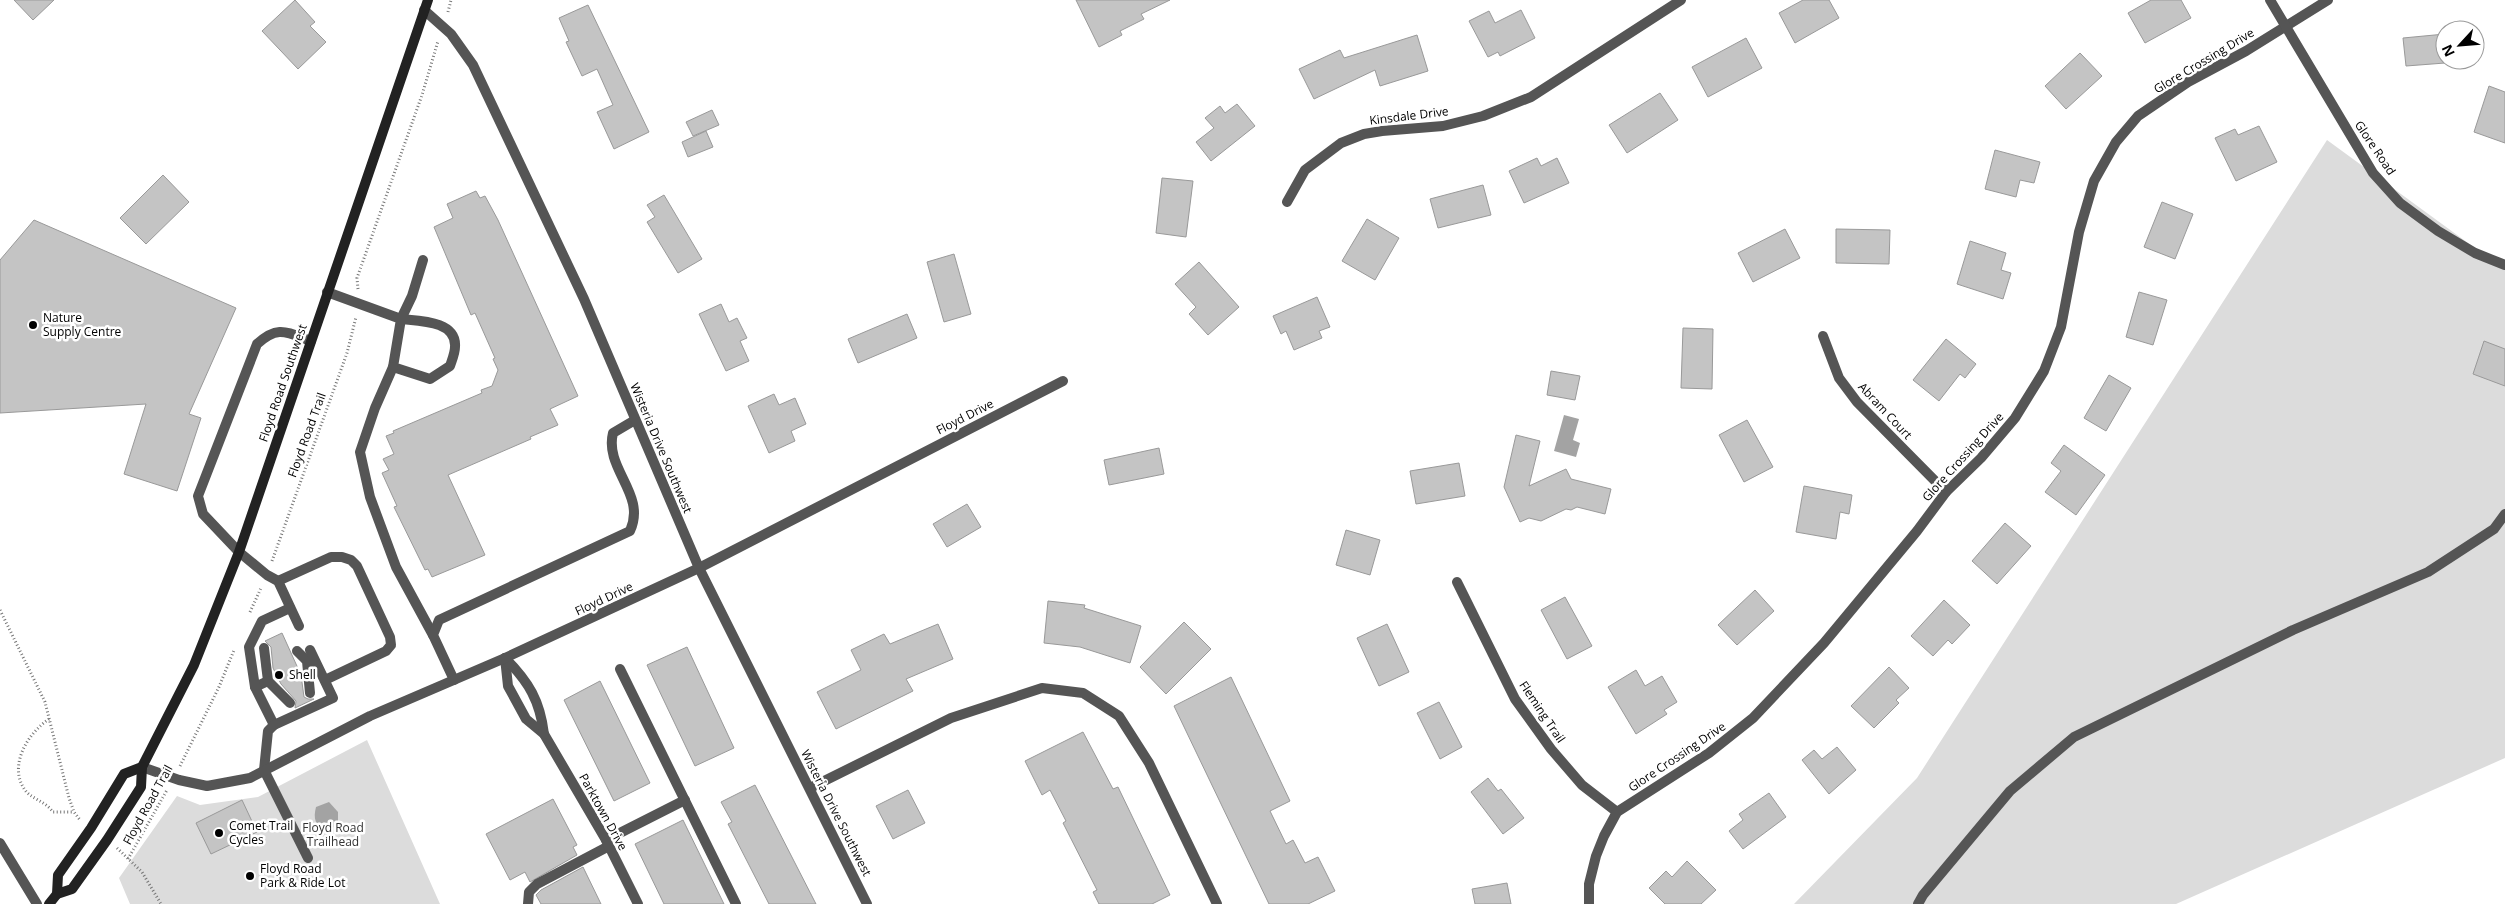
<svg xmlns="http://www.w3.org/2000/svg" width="2505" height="904" viewBox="0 0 2505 904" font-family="'Open Sans',sans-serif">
  <rect width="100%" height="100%" fill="#fff"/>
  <!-- green -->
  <g fill="#dcdcdc">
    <polygon points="2327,140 2505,270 2505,758 2176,904 1794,904 1917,778"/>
    <polygon points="367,740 440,904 130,904 119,878 177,796 200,805 258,797"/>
  </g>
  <!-- water -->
  <g fill="#a3a3a3">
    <polygon points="1564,415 1579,419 1573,440 1580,443 1576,457 1554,451"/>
    <path d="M 329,802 L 338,812 L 338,825 L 326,831 C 315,825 313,819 316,807 Z"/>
  </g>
  <!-- building -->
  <g fill="#c4c4c4" stroke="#999">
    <polygon points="14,0 54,0 33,20"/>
    <polygon points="295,0 315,22 310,26 326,42 298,69 262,31"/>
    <polygon points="1076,0 1170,0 1141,14 1144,19 1120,31 1122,35 1099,47"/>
    <polygon points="1803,0 1829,0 1839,18 1795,43 1779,13"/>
    <polygon points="2151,0 2181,0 2191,18 2145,43 2128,13"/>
    <polygon points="588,5 649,132 614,149 597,112 613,105 597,69 582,76 566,42 569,41 559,18"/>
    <polygon points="1521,10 1535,38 1500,56 1498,52 1488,57 1469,21 1489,11 1495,23"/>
    <polygon points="2445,34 2445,63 2406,66 2403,38"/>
    <polygon points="1417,35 1428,71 1380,86 1375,70 1314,99 1299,69 1340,50 1344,58"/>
    <polygon points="1746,38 1762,68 1708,97 1692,67"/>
    <polygon points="2080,53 2102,76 2066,109 2045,86"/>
    <polygon points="2489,86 2505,92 2505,143 2474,132"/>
    <polygon points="1660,93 1678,120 1627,153 1609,125"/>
    <polygon points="1237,104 1255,126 1211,161 1196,142 1214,128 1205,118 1220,106 1225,113"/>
    <polygon points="712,110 719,125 693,136 686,122"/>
    <polygon points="2259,126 2277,162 2236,181 2215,138 2235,129 2238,135"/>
    <polygon points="706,131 713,147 688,157 682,142"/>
    <polygon points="1995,150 2040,162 2034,183 2020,180 2016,197 1985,189"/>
    <polygon points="1537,158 1541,166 1557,158 1569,183 1524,203 1509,171"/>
    <polygon points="163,175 189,202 146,244 120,218"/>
    <polygon points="1162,178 1193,181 1186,237 1156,233"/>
    <polygon points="1483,185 1491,215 1438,228 1430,199"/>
    <polygon points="476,191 480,198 485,196 498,220 578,396 550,409 558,425 530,437 531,439 448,475 485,555 432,577 428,569 425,570 394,507 397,506 382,473 389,470 383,459 394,454 386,436 394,433 393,431 482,393 481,390 492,386 498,370 493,359 495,358 475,313 471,315 434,227 453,218 447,204"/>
    <polygon points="664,195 702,259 678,273 647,222 655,217 647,205"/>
    <polygon points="2162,202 2193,214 2175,259 2144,247"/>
    <polygon points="1367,219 1399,238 1375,280 1342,261"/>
    <polygon points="34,220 236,308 189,414 201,418 177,491 124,474 146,404 0,413 0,260"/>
    <polygon points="1785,229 1800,258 1753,282 1738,253"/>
    <polygon points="1836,229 1890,230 1889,264 1836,263"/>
    <polygon points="1970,241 2006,253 2001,270 2011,273 2003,299 1957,284"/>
    <polygon points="954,254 971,314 944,322 927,262"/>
    <polygon points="1199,262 1239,307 1208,335 1189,314 1196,307 1175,284"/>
    <polygon points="2139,292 2167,300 2153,345 2126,337"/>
    <polygon points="1317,297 1330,327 1319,331 1322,338 1294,350 1286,331 1281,334 1273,316"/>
    <polygon points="721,304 729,322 737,318 747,338 740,341 749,361 726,371 699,314"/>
    <polygon points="907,314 917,338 858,363 848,339"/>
    <polygon points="1683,328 1713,329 1712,389 1681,388"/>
    <polygon points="1946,339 1976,364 1965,378 1960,374 1939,401 1913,380"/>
    <polygon points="2484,341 2505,349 2505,386 2473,374"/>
    <polygon points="1551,371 1580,376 1575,400 1547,395"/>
    <polygon points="2109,375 2131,388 2106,431 2084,418"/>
    <polygon points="774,394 779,405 795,398 806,424 791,431 795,441 769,453 748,406"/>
    <polygon points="1747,420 1773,467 1744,482 1719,435"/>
    <polygon points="1516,435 1540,441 1529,486 1566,469 1571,479 1611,489 1605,514 1577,507 1571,510 1566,509 1541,521 1529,518 1520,522 1504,487"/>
    <polygon points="2064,445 2105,475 2076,515 2045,492 2061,471 2051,463"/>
    <polygon points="1159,448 1164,474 1109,485 1104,460"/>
    <polygon points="1459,463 1465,496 1416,504 1410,471"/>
    <polygon points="1804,486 1852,495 1849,514 1840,512 1836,539 1796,532"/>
    <polygon points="967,504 981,527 947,547 933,524"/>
    <polygon points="2005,523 2031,546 1997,584 1972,561"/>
    <polygon points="1346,530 1380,540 1370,575 1336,565"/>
    <polygon points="1755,590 1774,611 1737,645 1718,625"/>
    <polygon points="1565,597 1592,646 1567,659 1541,610"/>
    <polygon points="1944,600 1970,625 1952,644 1948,640 1933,656 1911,636"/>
    <polygon points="1048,601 1085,605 1084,608 1141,626 1130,663 1080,647 1044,643"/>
    <polygon points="1184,622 1211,649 1166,694 1140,667"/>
    <polygon points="938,624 953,659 906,679 913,691 836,729 817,692 861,670 851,650 884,634 890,644"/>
    <polygon points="1387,624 1409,672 1379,686 1357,638"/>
    <polygon points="282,633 301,675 304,697 308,699 314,699 295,708 296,701 281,684 273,668 271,647 265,641"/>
    <polygon points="687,647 734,748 695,766 647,665"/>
    <polygon points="1889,667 1909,688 1896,700 1899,703 1874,728 1851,706"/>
    <polygon points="1636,670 1645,686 1662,676 1677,702 1664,710 1667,714 1636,734 1608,687"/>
    <polygon points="1231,677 1290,801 1270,811 1286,844 1293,840 1305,863 1318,857 1335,891 1308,904 1269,904 1174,706"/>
    <polygon points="600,681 650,783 614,801 564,700"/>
    <polygon points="1439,702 1462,747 1440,759 1417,713"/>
    <polygon points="1083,732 1113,789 1118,787 1170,895 1152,904 1099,904 1093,892 1097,890 1063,823 1066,821 1050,790 1042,795 1025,761"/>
    <polygon points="1837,747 1856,770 1829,794 1802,760 1814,750 1822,759"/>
    <polygon points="1488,778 1498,791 1501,789 1524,818 1503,834 1471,792"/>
    <polygon points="755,785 816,904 769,904 728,824 732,822 721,802"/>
    <polygon points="908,790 925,823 893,839 876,806"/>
    <polygon points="1769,793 1786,817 1743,849 1729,831 1743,820 1739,814"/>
    <polygon points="553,799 577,845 573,847 577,855 530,882 525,872 510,880 486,834"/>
    <polygon points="242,800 257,832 211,854 196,823"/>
    <polygon points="683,820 724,904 664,904 635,844"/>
    <polygon points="1687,861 1716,890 1701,904 1665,904 1649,888 1666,871 1672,877"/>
    <polygon points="583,867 601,904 541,904 536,895 541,890"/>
    <polygon points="1507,883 1511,904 1475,904 1472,889"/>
  </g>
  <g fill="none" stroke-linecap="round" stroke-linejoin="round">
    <!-- path -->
    <g stroke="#777" stroke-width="3" stroke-dasharray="1 2.5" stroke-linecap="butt">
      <polyline points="448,12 451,0"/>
      <polyline points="358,289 357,278 422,95 438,41"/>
      <polyline points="272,561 347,353 356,317"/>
      <polyline points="0,610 45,702 69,798 74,812 80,820"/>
      <polyline points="250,612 261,588"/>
      <path d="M 49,719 C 27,734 8,766 25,790 C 30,798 45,801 53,812 L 74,812"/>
      <polyline points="180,766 219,687 234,650"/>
      <polyline points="117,848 142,872 161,904"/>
      <polyline points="128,859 167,790"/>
    </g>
    <!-- service -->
    <g stroke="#555" stroke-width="10">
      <path d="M 327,292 L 401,319 L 393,367 L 430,379 L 450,366 C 452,360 455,353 455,347 C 457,320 417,321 401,319 L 412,296 L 423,260"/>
      <polyline points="393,367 375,408 360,452 370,497 396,567 433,635"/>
      <polyline points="278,581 331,557 342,557 351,560 357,566 390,637 391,645 386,651 325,680"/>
      <path d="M 299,626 L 278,581 L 267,575 L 239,552 L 203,514 L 198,496 L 257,344 C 278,325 286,332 311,341"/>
      <polyline points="264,648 268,681"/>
      <polyline points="297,651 307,661 310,693"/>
      <polyline points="620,669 736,904"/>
      <path d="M 454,680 L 433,635 L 439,620 L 630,531 C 647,494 604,469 613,433 L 635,420"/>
      <polyline points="255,687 268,681 290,703"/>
      <polyline points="274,725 255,687 249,647 262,621 290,608"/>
      <polyline points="606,840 685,800"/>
      <polyline points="308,858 264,770 268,731 274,725 333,698 310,650"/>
      <polyline points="528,904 529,892 537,884 609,846"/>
    </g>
    <!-- minor -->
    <g stroke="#555" stroke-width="10">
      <polyline points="424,10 451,34 473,65 584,299 699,568 867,904"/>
      <polyline points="1287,202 1305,170 1341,143 1364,134 1382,131 1443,126 1483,116 1531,97 1681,0"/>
      <polyline points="1823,336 1839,378 1857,402 1946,492"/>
      <polyline points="1457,582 1515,699 1551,749 1582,785 1617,812"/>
      <polyline points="505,658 508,686 526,719 544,734 606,840 638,904"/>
      <path d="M 505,658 C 529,682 540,701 544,734"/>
      <polyline points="142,767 179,780 207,786 250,778 370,716 505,658 699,568 1063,381"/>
      <polyline points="810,788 951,718 1042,688 1083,693 1119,716 1149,763 1217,904"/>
      <polyline points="0,843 37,904"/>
      <polyline points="1589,904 1589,884 1596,856 1604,836 1617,812 1709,753 1753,718 1824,643 1917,531 1946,492 1981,458 2015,418 2044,371 2061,327 2079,232 2094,181 2116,142 2138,116 2188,82 2246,51 2328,0"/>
      <polyline points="1918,904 1923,895 2010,791 2074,737 2293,630 2428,572 2494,529 2505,514"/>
    </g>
    <!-- tertiary -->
    <polyline stroke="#555" stroke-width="10" points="2270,0 2373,173 2400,203 2438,231 2475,253 2505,265"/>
    <!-- secondary -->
    <g stroke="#222" stroke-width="10">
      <polyline points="57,894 72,889 107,840 141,787 142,767 194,665 239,552 428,0"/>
      <polyline points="49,904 57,894 58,875 91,828 124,774 142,767"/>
    </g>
  </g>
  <!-- markers -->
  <g fill="#000" stroke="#fff" stroke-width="2">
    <circle cx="33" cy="325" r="5"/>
    <circle cx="279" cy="675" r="5"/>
    <circle cx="219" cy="833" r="5"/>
    <circle cx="250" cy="876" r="5"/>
  </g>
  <g text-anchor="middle" stroke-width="5" stroke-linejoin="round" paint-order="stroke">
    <!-- street labels -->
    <g font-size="12" fill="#000" stroke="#fff">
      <text transform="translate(2204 61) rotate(-31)" y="4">Glore Crossing Drive</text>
      <text transform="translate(1409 116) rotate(-7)" y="4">Kinsdale Drive</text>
      <text transform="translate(2375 148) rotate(56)" y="4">Glore Road</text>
      <text transform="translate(283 383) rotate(-71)" y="4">Floyd Road Southwest</text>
      <text transform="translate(1885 411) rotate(47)" y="4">Abram Court</text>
      <text transform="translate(965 417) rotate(-27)" y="4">Floyd Drive</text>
      <text transform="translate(307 435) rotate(-70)" y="4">Floyd Road Trail</text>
      <text transform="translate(661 448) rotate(67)" y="4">Wisteria Drive Southwest</text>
      <text transform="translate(1963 457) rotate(-48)" y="4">Glore Crossing Drive</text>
      <text transform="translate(604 599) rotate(-25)" y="4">Floyd Drive</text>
      <text transform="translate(1542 712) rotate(56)" y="4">Fleming Trail</text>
      <text transform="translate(1677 757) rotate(-34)" y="4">Glore Crossing Drive</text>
      <text transform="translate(148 805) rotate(-61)" y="4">Floyd Road Trail</text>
      <text transform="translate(603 812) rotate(61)" y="4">Parktown Drive</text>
      <text transform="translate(836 813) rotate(63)" y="4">Wisteria Drive Southwest</text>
    </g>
    <!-- poi labels -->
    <g font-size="12" fill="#000" stroke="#fff" text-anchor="start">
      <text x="43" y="322">Nature<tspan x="43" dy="14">Supply Centre</tspan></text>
      <text x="289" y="679">Shell</text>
      <text x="229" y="830">Comet Trail<tspan x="229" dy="14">Cycles</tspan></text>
      <text x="260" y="873">Floyd Road<tspan x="260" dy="14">Park &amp; Ride Lot</tspan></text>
    </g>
    <!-- park labels -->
    <g font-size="12" fill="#333" stroke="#fff">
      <text x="333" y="832">Floyd Road<tspan x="333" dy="14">Trailhead</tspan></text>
    </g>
  </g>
  <!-- north arrow -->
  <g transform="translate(2460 45) rotate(244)"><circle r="24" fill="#ffffff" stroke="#999999"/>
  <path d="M0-4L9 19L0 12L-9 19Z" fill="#000000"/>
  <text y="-8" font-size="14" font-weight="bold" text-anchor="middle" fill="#000000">N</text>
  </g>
</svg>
